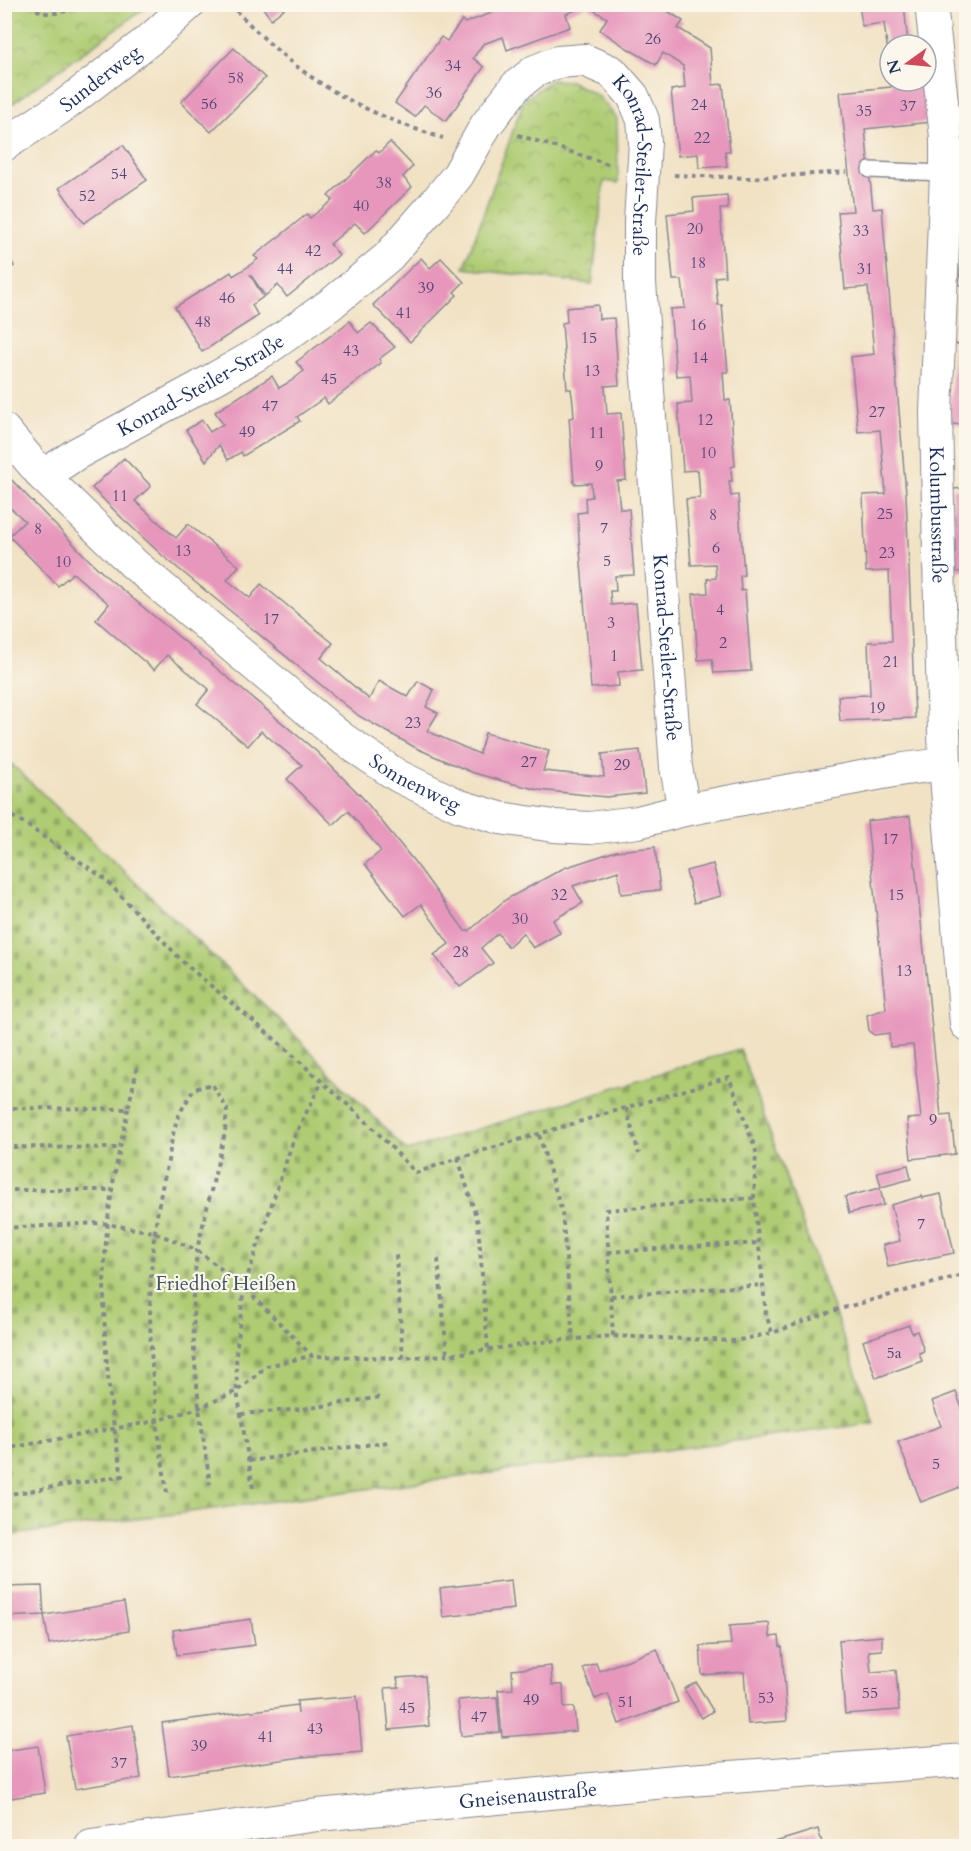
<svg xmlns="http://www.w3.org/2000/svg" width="971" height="1851" viewBox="0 0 971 1851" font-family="Cardo,serif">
  <defs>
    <pattern id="cemetery-stones" width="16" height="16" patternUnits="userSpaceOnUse" patternTransform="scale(1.5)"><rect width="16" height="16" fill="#afcc73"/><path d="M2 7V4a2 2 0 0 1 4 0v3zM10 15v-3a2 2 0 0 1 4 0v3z" fill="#8ea662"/></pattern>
    <pattern id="park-crowns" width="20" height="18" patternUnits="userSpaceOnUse" patternTransform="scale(1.5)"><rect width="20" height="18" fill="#afcc73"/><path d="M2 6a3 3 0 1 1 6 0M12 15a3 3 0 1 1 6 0" fill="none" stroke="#8ea662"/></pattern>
  </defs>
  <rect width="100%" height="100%" fill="#fbf7ec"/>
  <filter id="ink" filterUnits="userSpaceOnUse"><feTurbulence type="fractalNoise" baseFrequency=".0167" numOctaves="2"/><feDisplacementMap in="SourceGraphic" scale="12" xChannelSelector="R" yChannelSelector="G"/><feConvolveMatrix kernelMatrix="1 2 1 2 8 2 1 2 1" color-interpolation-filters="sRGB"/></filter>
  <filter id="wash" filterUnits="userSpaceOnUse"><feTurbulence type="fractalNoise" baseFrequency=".008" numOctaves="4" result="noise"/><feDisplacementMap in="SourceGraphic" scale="24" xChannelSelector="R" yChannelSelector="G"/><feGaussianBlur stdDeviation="1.35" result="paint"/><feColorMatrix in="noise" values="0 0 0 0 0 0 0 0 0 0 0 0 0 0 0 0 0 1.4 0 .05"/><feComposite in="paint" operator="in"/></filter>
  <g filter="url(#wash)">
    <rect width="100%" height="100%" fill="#f1e2c4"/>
    <!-- cemetery -->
    <polygon fill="url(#cemetery-stones)" stroke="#657e68" stroke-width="1.5" points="4,757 282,1022 407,1151 740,1049 874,1423 5,1536"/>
    <!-- park -->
    <g fill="url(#park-crowns)" stroke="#657e68" stroke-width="1.5">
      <polygon points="5,4 149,4 149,5 13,103 5,106"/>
      <polygon points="551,80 570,81 598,96 617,118 618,183 604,181 592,284 464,268 524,100"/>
    </g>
    <g id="blocks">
      <!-- building -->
      <g fill="#e796bc">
        <polygon points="260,4 290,4 271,19"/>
        <polygon points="491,4 657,4 683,21 678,28 710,48 713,85 723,84 730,151 725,151 727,166 699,168 698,154 678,156 671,90 685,88 683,66 663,53 656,65 627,48 600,30 607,18 587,6 566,14 570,27 507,50 503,37 483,44 473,58 484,67 446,121 424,105 415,117 395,103 441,37 447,41 462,20 465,23 494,12"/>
        <polygon points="859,4 904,4 908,45 890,45 890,60 889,60 884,23 862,26"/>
        <polygon points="234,48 265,78 211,132 181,102"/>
        <polygon points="891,81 911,81 912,85 928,83 932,122 865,129 873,209 882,208 906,494 915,718 840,721 838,696 870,695 868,642 892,641 889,571 866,572 863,495 886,494 880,430 858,432 851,357 874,354 868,287 845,289 838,212 853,211 840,92 891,87"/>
        <polygon points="390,142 413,166 403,177 412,187 365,233 355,223 330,244 339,255 287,297 278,285 265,296 250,274 263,297 252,305 258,316 202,352 175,307 231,272 233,276 246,268 258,259 254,256 281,235 307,214 310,218 333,200 328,196 376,150 379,153"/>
        <polygon points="123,145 147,180 84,223 59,188"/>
        <polygon points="727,195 728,209 720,209 725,276 715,277 718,305 722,305 728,372 723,372 725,400 730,400 735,466 731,467 732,481 729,481 731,496 738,495 744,575 740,576 741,591 745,590 751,671 714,673 712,659 698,660 693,594 708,593 707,579 716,578 715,564 691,565 686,499 700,498 698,470 683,471 678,404 692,403 690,375 676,376 670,309 685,308 682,280 673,280 667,214 694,211 693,198"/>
        <polygon points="965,208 966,209 966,285 959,285"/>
        <polygon points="4,246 14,266 4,270"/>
        <polygon points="421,258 430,268 441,258 464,282 454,292 457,295 410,342 373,305"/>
        <polygon points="598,305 599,319 614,318 619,385 605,386 607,414 621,413 626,480 617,481 620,509 629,509 634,575 615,576 616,591 610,591 611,605 636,603 642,670 618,672 619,686 591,688 577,513 586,512 585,498 592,497 591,483 574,484 569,418 574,417 573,403 571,389 567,389 562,323 567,322 566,308"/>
        <polygon points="350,321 358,333 371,323 395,347 379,359 381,363 328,404 324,398 297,417 300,421 243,456 241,452 228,460 219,445 206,461 186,430 202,420 210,432 223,424 215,412 272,376 279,388 291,381 304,371 296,362"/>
        <polygon points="954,344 966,345 966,425 949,424"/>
        <polygon points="124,458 151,486 135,501 176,538 188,524 239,566 227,580 250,598 261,584 333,643 321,658 369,699 379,681 408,697 418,681 434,690 426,707 438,713 427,731 479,754 485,733 549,751 543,771 604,777 602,754 640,750 645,793 606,797 539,790 506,782 474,773 445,761 416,748 359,716 163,556 123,519 92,488"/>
        <polygon points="4,472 87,558 107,577 316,751 362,797 417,865 465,931 469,931 505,900 564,868 616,851 655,847 660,890 621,894 618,871 573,886 583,903 553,920 560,933 533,948 523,933 508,947 498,933 481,948 493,963 460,987 434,955 449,944 421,904 405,916 365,864 381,851 365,831 348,811 333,825 287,779 302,765 261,731 248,746 197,704 209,689 167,655 154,670 96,620 109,604 73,573 58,586 9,536 25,521 4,502"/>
        <polygon points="966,488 966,571 956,572 952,489"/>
        <polygon points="910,816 941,1116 951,1115 955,1154 911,1159 907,1119 921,1118 913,1045 890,1047 889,1033 874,1035 869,1031 867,1015 886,1009 867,821"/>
        <polygon points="713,864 721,896 694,903 686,871"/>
        <polygon points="908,1165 911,1179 881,1187 877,1172"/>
        <polygon points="880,1188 884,1205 849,1213 845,1197"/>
        <polygon points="941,1194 954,1253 888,1267 883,1245 900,1241 891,1205 922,1196 922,1198"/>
        <polygon points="909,1325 912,1333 917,1331 924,1351 919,1353 922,1361 876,1378 863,1341"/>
        <polygon points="956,1392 965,1416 966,1416 966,1485 921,1502 898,1442 941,1426 932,1401"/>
        <polygon points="511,1580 514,1609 443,1617 440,1588"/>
        <polygon points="42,1586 44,1615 4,1617 4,1587"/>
        <polygon points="124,1602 129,1631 49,1644 44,1615"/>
        <polygon points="251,1619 255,1645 177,1655 173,1630"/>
        <polygon points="769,1623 770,1637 779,1636 780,1647 782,1647 787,1721 748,1724 744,1672 702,1675 700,1646 731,1644 729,1626"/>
        <polygon points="882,1636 882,1650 869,1651 871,1672 896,1670 899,1710 845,1714 839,1640"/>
        <polygon points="657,1649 678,1702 619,1724 608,1694 595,1699 583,1668 596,1663 599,1671"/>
        <polygon points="551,1666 552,1685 563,1685 564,1708 574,1707 576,1731 502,1737 498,1690 513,1689 512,1670"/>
        <polygon points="425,1676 429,1726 389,1730 385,1688 399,1687 397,1678"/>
        <polygon points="696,1682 713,1711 702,1718 684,1689"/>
        <polygon points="357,1696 362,1752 302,1757 169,1776 162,1723 297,1705 298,1714 297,1701"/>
        <polygon points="497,1697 500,1732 461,1736 458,1700"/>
        <polygon points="133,1725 141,1778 75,1789 66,1736"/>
        <polygon points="38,1746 45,1793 4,1799 4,1751"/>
        <polygon points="818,1829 823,1846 762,1846"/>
      </g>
    </g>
  </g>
  <g filter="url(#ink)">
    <use href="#blocks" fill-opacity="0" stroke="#868891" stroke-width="1.5"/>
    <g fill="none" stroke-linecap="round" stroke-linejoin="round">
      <defs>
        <polyline id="lane" points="870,170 966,174"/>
        <g id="street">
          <path id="s1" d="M 931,4 L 946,137 L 946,174 L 936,412 L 940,603 L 945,764 L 966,1024"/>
          <path id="s2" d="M 4,145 L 65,105 L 153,37 L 189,4"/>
          <path id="s3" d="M 4,430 L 43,476 L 134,564 L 340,737 L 398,776 L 460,806 L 500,818 L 554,826 L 590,828 L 638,822 L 684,810 L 904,769 L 945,764"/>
          <path id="s4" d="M 43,476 L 76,454 L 196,389 L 265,350 L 331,304 L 388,257 L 435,203 L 458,175 L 486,125 L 516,86 L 535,71 L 558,62 L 584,60 L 612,72 L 633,96 L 643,120 L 645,142 L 640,221 L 640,283 L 676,767 L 684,810"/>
          <path id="s5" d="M 91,1846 L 318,1815 L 676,1781 L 966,1760"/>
        </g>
      </defs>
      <!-- lane casing -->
      <use href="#lane" stroke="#868891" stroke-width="18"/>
      <!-- street casing -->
      <use href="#street" stroke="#868891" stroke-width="34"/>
      <!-- path -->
      <g stroke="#868891" stroke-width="4" stroke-dasharray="4.5 4.5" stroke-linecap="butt">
        <polyline points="29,4 42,13 56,13 103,4"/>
        <path d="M 230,4 C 247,22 265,40 284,56 C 329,95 387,121 443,138"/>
        <polyline points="518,135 611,165"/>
        <polyline points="674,175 749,178 847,172"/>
        <polyline points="4,812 24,823 105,879 185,964 278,1042 368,1123 416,1173 458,1158 729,1077 756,1151 754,1198 766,1314 772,1333 836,1310 966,1274"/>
        <polyline points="4,1051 6,1052 5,1108"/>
        <polyline points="4,1108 128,1109 138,1064"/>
        <polyline points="626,1108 639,1154"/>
        <polyline points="539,1135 562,1212 573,1339"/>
        <polyline points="4,1147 121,1148"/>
        <polyline points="458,1158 478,1223 488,1350"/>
        <polyline points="4,1190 112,1190"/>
        <polyline points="4,1228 101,1223 153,1232 197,1250 244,1287 312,1356 403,1358 447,1355 551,1341 613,1336 735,1341 772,1333"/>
        <polyline points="608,1252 759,1243"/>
        <polyline points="396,1255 403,1358"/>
        <polyline points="438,1259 447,1355"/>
        <polyline points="611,1296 763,1285"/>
        <polyline points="613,1336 606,1210 754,1198"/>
        <polyline points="241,1414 303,1409 382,1397"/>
        <polyline points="4,1449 156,1421 199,1408 237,1391 267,1366 311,1356"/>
        <polyline points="249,1461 388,1442"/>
        <polyline points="253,1488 237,1391 236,1354 244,1287 295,1135 322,1082"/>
        <path d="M 167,1493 C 150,1384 140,1278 166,1170 C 170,1153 172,1133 178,1117 C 182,1108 189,1098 194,1089 L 212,1084 L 227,1109 L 225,1132 L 197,1250 L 193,1296 L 194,1352 L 199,1408 L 210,1484"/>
        <path d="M 4,1495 L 122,1476 C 105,1382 97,1285 112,1190 C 116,1163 123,1136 128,1109"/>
      </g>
      <!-- lane -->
      <use href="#lane" stroke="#fff" stroke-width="15"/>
      <!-- street -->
      <use href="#street" stroke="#fff" stroke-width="32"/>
    </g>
  </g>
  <g text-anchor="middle" stroke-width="4.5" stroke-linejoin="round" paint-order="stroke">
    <!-- number labels -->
    <g font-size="16" fill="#4e4976">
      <text x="653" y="44">26</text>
      <text x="453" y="71">34</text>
      <text x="236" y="83">58</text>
      <text x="434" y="98">36</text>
      <text x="209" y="109">56</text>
      <text x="699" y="110">24</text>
      <text x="908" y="111">37</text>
      <text x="864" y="116">35</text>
      <text x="702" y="143">22</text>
      <text x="119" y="179">54</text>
      <text x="384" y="188">38</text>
      <text x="87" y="201">52</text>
      <text x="361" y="211">40</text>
      <text x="695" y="234">20</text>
      <text x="861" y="236">33</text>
      <text x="313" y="256">42</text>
      <text x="698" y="268">18</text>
      <text x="285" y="274">44</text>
      <text x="865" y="274">31</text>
      <text x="426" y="293">39</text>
      <text x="227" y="303">46</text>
      <text x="404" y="318">41</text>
      <text x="203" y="327">48</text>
      <text x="698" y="330">16</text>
      <text x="589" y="343">15</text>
      <text x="351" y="356">43</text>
      <text x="700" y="363">14</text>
      <text x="592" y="376">13</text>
      <text x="329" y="384">45</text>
      <text x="270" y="411">47</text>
      <text x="877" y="417">27</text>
      <text x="705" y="425">12</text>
      <text x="247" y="437">49</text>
      <text x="597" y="438">11</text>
      <text x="708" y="458">10</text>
      <text x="599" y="471">9</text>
      <text x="120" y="501">11</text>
      <text x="885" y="519">25</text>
      <text x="713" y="520">8</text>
      <text x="604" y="533">7</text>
      <text x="38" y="534">8</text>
      <text x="716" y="553">6</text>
      <text x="183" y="556">13</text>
      <text x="887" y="558">23</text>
      <text x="607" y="566">5</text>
      <text x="63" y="567">10</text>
      <text x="720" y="615">4</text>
      <text x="271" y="624">17</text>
      <text x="611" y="628">3</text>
      <text x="723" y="648">2</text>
      <text x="614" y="661">1</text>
      <text x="891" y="667">21</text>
      <text x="877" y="713">19</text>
      <text x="413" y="728">23</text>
      <text x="529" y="767">27</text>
      <text x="622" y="770">29</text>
      <text x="890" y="844">17</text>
      <text x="559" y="900">32</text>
      <text x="896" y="900">15</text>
      <text x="520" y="924">30</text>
      <text x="461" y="957">28</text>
      <text x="904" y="976">13</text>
      <text x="933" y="1125">9</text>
      <text x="921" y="1229">7</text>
      <text x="894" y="1358">5a</text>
      <text x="936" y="1469">5</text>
      <text x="870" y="1698">55</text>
      <text x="766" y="1703">53</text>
      <text x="531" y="1705">49</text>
      <text x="626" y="1707">51</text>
      <text x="407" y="1713">45</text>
      <text x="479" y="1722">47</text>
      <text x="315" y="1734">43</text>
      <text x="266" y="1742">41</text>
      <text x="199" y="1751">39</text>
      <text x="119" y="1768">37</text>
    </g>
    <!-- street labels -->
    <g font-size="20" fill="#1b2f5e" stroke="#fbf7ec">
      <text dy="7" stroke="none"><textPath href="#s2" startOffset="117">Sunderweg</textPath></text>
      <text dy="7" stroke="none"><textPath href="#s4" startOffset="830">Konrad-Steiler-Straße</textPath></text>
      <text dy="7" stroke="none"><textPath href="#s4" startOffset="182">Konrad-Steiler-Straße</textPath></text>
      <text dy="7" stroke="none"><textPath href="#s1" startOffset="512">Kolumbusstraße</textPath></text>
      <text dy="7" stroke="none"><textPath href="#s4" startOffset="1316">Konrad-Steiler-Straße</textPath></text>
      <text dy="7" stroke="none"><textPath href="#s3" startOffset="544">Sonnenweg</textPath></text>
      <text dy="7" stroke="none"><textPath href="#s5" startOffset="440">Gneisenaustraße</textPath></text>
    </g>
    <!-- park labels -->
    <g font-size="20" fill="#405663" stroke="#fbf7ec">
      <text x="226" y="1290">Friedhof Heißen</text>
    </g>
  </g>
  <!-- margin -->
  <rect width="971" height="1851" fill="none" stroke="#fbf7ec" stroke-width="24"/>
  <!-- north arrow -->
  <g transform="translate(908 63) rotate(255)"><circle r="28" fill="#fbf7ec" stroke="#a1a7b3" stroke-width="1.5"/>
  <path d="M0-4.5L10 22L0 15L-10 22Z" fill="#d1495b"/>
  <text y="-9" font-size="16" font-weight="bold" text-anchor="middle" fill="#1b2f5e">N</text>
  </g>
</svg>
